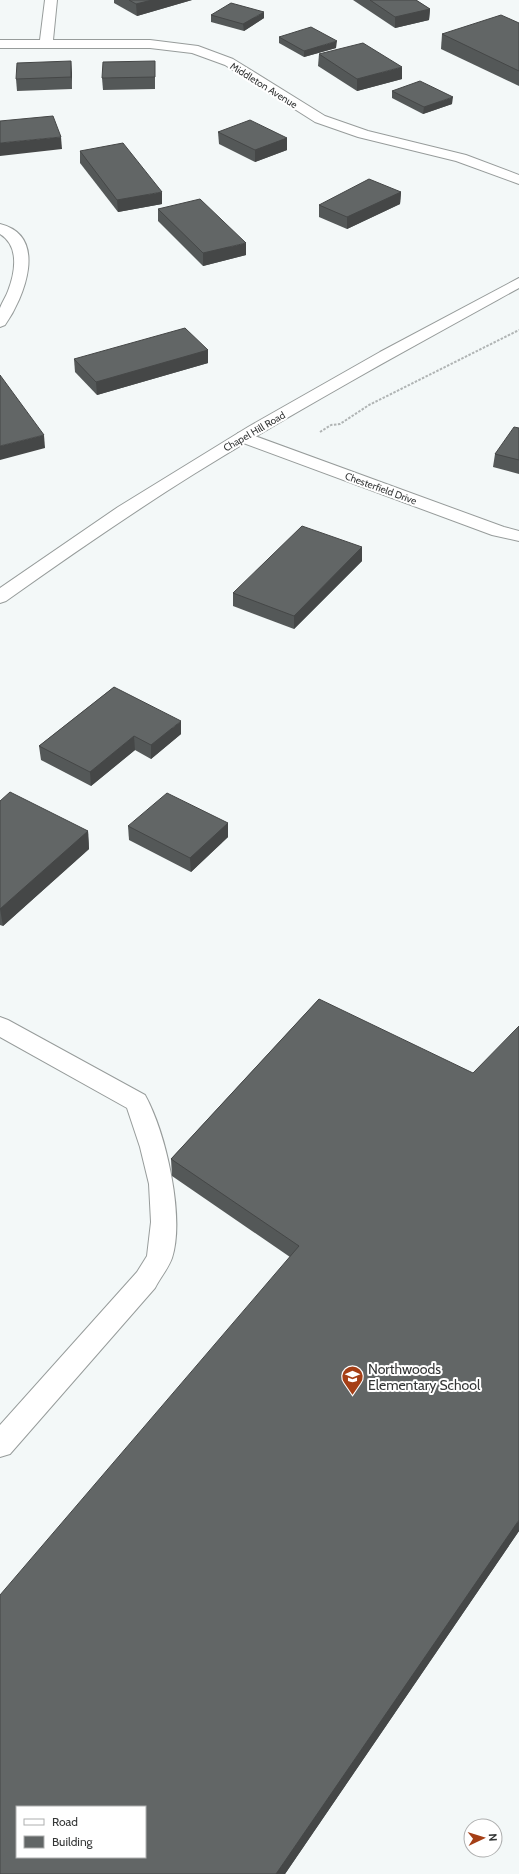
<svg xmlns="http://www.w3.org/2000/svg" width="519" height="1874" viewBox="0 0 519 1874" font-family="Cabin,sans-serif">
  <rect width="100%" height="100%" fill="#f3f8f8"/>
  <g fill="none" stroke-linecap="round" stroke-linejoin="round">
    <defs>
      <g id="minor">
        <polygon points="45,0 57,0 53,40 150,40 198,46 233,59 325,116 368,131 466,155 519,175 519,184 456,161 358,137 315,122 225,65 192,53 150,48 0,48 0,40 40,40"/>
        <path d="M 0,224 C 49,236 24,298 5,325 L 0,327 C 0,321 0,313 0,308 C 2,302 6,297 8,291 C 15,273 20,246 0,234 Z"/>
        <polygon points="244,432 504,527 519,531 519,541 492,535 238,441 236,437 238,433"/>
        <path d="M 0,1017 L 8,1020 L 145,1095 C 166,1133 185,1217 172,1258 C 168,1269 160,1278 155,1288 L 10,1454 L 0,1457 L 0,1425 L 137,1272 L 147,1256 L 151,1222 L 149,1184 L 140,1147 L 127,1108 L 0,1037 Z"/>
      </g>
      <path id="major" d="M 519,278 L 519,288 C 410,348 300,408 194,474 C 130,514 68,557 6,601 L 0,603 L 0,588 L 118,507 L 248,427 L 380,352 Z"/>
    </defs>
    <!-- minor casing -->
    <use href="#minor" stroke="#979c9b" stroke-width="2"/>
    <!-- major casing -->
    <use href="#major" stroke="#979c9b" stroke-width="2"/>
    <!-- path -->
    <polyline stroke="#b0b4b4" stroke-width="2" stroke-dasharray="2.5 1.5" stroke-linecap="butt" points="320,432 331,425 340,424 369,405 519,330"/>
    <!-- minor -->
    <use href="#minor" fill="#fff" fill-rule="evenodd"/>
    <!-- major -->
    <use href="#major" fill="#fff" fill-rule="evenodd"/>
  </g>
  <!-- wall -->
  <g fill="#545858">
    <polygon points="114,0 192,0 137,16 114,3"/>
    <polygon points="353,0 416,0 430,9 429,20 395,28"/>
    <polygon points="211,15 264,18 244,31 211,22"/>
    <polygon points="519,23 519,86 441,49 442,34"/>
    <polygon points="279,37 336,48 304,57 279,43"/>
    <polygon points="319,54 402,79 357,91 318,66"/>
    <polygon points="71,61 72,89 17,91 16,79"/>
    <polygon points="155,73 155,89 103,90 102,78"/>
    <polygon points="392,91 452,104 423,114 392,98"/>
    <polygon points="218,132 287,138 287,150 255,162 219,144"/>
    <polygon points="80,151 162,204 118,212 80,163"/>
    <polygon points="401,192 400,204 347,229 319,217 319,205"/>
    <polygon points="158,209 246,255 203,266 158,221"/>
    <polygon points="208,350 208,363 97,395 75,372 74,359"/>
    <polygon points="519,428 519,474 493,467 495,454"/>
    <polygon points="362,547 362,561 294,629 233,606 233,593"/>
    <polygon points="114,687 181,734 151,759 135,750 91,786 41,760 39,746"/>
    <polygon points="0,801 88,831 89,849 3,926 0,925"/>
    <polygon points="228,823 228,837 191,872 129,840 128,826"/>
    <polygon points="319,999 519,1531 285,1874 0,1874 290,1257 172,1176 171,1159"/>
  </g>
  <!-- shaded-wall -->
  <g fill="#454747">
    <polygon points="152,0 192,0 137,16 136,4"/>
    <polygon points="430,9 429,20 395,28 395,17"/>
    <polygon points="264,12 264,18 244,31 243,24"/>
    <polygon points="337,41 336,48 304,57 304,51"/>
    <polygon points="71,61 72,73 72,89 71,77"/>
    <polygon points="402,67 402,79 357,91 357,79"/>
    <polygon points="453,97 452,104 423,114 424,107"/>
    <polygon points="61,137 62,149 0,156 0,143"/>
    <polygon points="287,138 287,150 255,162 255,150"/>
    <polygon points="162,192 162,204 118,212 117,200"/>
    <polygon points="401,192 400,204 347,229 347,217"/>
    <polygon points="246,243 246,255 203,266 203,253"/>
    <polygon points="208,350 208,363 97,395 96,382"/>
    <polygon points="44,435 45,448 0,460 0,446"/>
    <polygon points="362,547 362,561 294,629 294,616"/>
    <polygon points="181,721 181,734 151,759 151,745"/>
    <polygon points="134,736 135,750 91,786 90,772"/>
    <polygon points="228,823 228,837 191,872 190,858"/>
    <polygon points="88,831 89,849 3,926 0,909"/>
    <polygon points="519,1520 519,1531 285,1874 276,1874"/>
  </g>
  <!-- building -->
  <g fill="#626666" stroke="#454747" fill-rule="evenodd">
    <polygon points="129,0 152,0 136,4"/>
    <polygon points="370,0 416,0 430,9 395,17"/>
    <polygon points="231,3 264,12 243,24 211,15"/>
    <polygon points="501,15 519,23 519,71 442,34"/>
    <polygon points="311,27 337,41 304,51 279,37"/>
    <polygon points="363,43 402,67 357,79 319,54"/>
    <polygon points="71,61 71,77 16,79 17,63"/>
    <polygon points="155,61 155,77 102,78 103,62"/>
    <polygon points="420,81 453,97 424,107 392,91"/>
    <polygon points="53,116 61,137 0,143 0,121"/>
    <polygon points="250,120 287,138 255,150 218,132"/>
    <polygon points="123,143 162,192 117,200 80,151"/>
    <polygon points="369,179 401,192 347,217 319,205"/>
    <polygon points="200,199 246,243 203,253 158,209"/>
    <polygon points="185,328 208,350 96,382 74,359"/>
    <polygon points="0,375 44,435 0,446"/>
    <polygon points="514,427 519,428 519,460 495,454"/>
    <polygon points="302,526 362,547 294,616 233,593"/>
    <polygon points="114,687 181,721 151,745 134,736 90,772 39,746"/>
    <polygon points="10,792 88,831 0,909 0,801"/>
    <polygon points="167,793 228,823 190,858 128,826"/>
    <path d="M 319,999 L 473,1073 L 519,1026 L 519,1520 L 276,1874 L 0,1874 L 0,1595 L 299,1246 L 171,1159 ZM 17,1807 L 145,1807 L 145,1857 L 17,1857 Z"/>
  </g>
  <!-- icons -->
  <defs>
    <symbol id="school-pin" viewBox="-11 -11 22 30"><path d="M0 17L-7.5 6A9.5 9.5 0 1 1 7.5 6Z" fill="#a53f16" stroke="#fff"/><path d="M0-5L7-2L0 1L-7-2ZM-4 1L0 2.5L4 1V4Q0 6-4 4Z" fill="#fff"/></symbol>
  </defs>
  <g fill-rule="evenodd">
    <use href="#school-pin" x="340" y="1364" width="25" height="34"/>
  </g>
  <g text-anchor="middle" stroke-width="4" stroke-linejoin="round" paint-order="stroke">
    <!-- far-street labels -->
    <g font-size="10" fill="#343636" stroke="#fff">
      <text transform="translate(264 85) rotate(32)" y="4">Middleton Avenue</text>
      <text transform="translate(254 431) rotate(-30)" y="4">Chapel Hill Road</text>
      <text transform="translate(381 488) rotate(20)" y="4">Chesterfield Drive</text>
    </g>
    <!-- near-poi labels -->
    <g font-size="14" fill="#343636" stroke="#fff" text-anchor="start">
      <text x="368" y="1374">Northwoods<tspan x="368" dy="16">Elementary School</tspan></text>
    </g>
  </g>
  <!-- legend -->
  <rect x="16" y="1806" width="130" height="52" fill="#ffffff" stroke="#aeafaf"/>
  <rect x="24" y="1819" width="20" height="6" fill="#ffffff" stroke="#aeafaf"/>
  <text x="52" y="1826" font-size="12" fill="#343636">Road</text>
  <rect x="24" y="1836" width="20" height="12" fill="#626666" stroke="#aeafaf"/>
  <text x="52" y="1846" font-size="12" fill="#343636">Building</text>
  <!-- north arrow -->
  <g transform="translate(483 1838) rotate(86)"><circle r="19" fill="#ffffff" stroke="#aeafaf"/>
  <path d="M0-3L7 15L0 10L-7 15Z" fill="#a53f16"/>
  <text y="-6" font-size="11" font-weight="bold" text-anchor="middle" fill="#343636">N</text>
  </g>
</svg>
